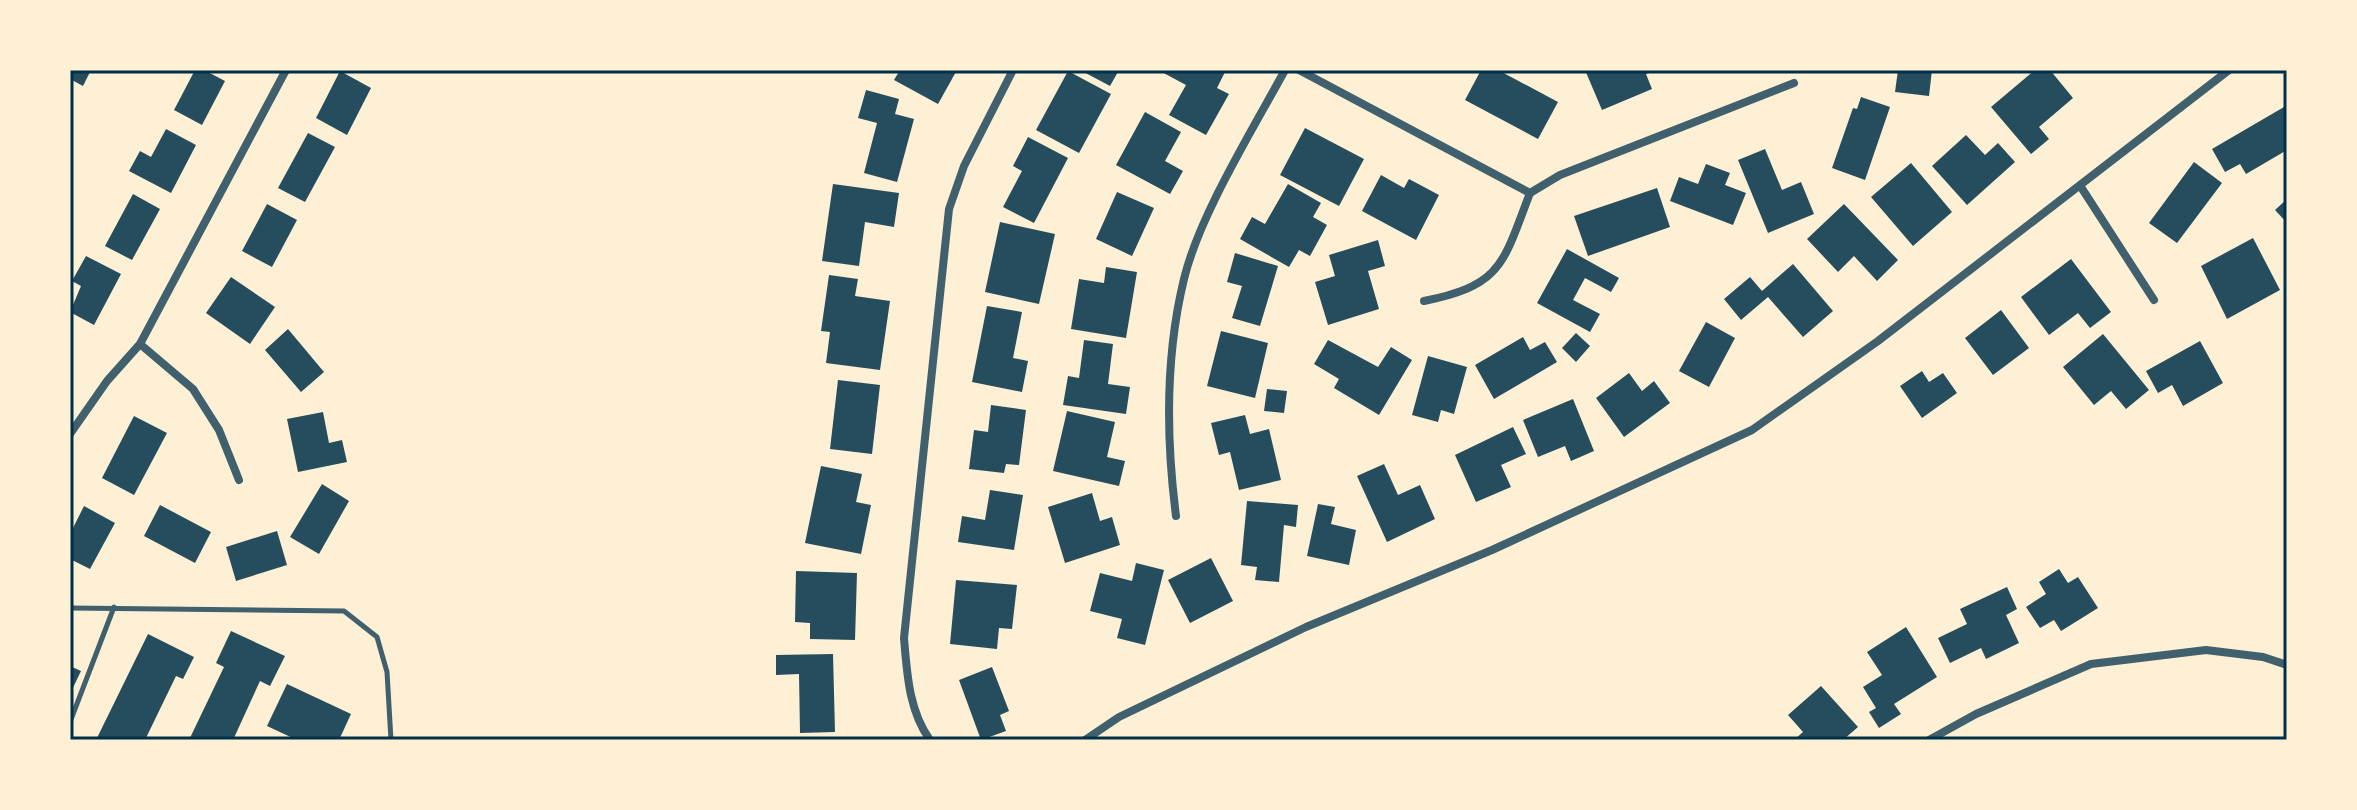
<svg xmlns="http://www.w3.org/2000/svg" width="2357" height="810" viewBox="0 0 2357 810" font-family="Manrope,sans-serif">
  <rect width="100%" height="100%" fill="#fdf0d5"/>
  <!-- building -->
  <g fill="#264d5e">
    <polygon points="70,70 91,70 83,86 70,79"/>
    <polygon points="195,70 204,70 225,81 202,125 174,110"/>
    <polygon points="900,70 957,70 938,104 894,80"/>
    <polygon points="1080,70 1119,70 1110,86"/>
    <polygon points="1158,70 1225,72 1217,88 1229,94 1206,135 1169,115 1186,85"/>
    <polygon points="1481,70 1498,70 1558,102 1538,139 1465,100"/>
    <polygon points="1585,70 1656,70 1646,74 1652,89 1602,110"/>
    <polygon points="1898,70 1932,70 1929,96 1895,92"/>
    <polygon points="2035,70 2050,70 2073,98 2039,127 2049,139 2031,154 1991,107"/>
    <polygon points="340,71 371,88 347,135 316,118"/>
    <polygon points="1068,71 1111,94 1079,153 1036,130"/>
    <polygon points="866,90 899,99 895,114 914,119 897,182 864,173 877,123 858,118"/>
    <polygon points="1861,97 1890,107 1865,180 1832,168 1853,108 1857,109"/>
    <polygon points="2284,107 2287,150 2246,174 2240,164 2225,172 2212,149"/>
    <polygon points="1145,112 1181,132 1165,161 1183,171 1170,194 1116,165"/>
    <polygon points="1305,128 1364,159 1339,206 1280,175"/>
    <polygon points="166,129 196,145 171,193 129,171 140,151 151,157"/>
    <polygon points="308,133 335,147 305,202 278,188"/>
    <polygon points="1966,135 1985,155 1998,143 2015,162 1967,205 1932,166"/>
    <polygon points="1028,137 1068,158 1034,223 1003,207 1022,171 1013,166"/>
    <polygon points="1765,149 1782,190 1801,182 1814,214 1768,233 1738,160"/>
    <polygon points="2194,162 2222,183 2177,243 2149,223"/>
    <polygon points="1911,163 1952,212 1913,246 1871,197"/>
    <polygon points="1706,164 1730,173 1725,185 1746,193 1733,225 1670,201 1679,177 1698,184"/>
    <polygon points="1381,175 1404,188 1409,179 1439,195 1416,240 1362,211"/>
    <polygon points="833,184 899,193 894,227 865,222 859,266 822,261"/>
    <polygon points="1288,184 1321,203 1313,217 1327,225 1310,256 1299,250 1289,267 1240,239 1252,217 1265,224"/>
    <polygon points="1657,188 1670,227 1588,256 1574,216"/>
    <polygon points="1117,192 1154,208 1132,256 1096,239"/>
    <polygon points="133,194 160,209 132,260 105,246"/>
    <polygon points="2287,199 2287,223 2275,210"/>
    <polygon points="267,204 297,220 272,267 242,251"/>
    <polygon points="1844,204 1898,260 1877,281 1854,256 1838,272 1807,239"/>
    <polygon points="1000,222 1055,234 1039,304 985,292"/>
    <polygon points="2253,238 2280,290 2227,319 2201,266"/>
    <polygon points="1378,240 1385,266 1368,271 1379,309 1328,325 1315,282 1335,276 1329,255"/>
    <polygon points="1567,249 1619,278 1611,292 1585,278 1573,300 1600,314 1590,332 1537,303"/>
    <polygon points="1235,253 1278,266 1260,326 1232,318 1242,286 1227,282"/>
    <polygon points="86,256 121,274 94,325 70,312 81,286 72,281"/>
    <polygon points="2071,259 2111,312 2090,328 2078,313 2049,335 2021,297"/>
    <polygon points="1793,264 1833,311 1803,337 1768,297 1741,320 1724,299 1750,277 1762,291"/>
    <polygon points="1106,267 1137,272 1126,338 1071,329 1079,279 1104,283"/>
    <polygon points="829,275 858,279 855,296 890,301 880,370 826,363 830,332 821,331"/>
    <polygon points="231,277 275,307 250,344 206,313"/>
    <polygon points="987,306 1022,312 1013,358 1028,361 1022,392 972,382"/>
    <polygon points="2001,310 2029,348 1993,375 1965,338"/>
    <polygon points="1706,322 1735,338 1709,387 1679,371"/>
    <polygon points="288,329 324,372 301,392 265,350"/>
    <polygon points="1221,331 1268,343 1255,398 1207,386"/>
    <polygon points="1576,333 1590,346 1576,362 1562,348"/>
    <polygon points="2103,334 2149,390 2126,409 2111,391 2094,405 2063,367"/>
    <polygon points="1523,337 1530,350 1545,342 1557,362 1494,399 1475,365"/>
    <polygon points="1084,340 1113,344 1108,384 1130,387 1126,414 1063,405 1068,376 1079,378"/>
    <polygon points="1328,340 1378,367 1391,347 1412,360 1379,415 1334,388 1339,379 1314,364"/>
    <polygon points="2200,341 2223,383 2183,406 2172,385 2158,393 2146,371"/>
    <polygon points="1428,356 1467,367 1454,414 1441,410 1438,422 1412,415"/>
    <polygon points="1922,371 1929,382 1943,373 1957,393 1922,418 1900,386"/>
    <polygon points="1629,373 1642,391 1654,381 1670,403 1624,437 1596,398"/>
    <polygon points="838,380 880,385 872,454 830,449"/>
    <polygon points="1267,389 1287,391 1284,413 1264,411"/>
    <polygon points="1573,399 1594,451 1571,461 1565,446 1538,457 1523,420"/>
    <polygon points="991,405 1026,410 1019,465 1006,464 1004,473 969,469 974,430 988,432"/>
    <polygon points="1067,411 1115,422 1107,457 1125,461 1119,486 1053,471"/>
    <polygon points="323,412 329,443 342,440 347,462 298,472 287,419"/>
    <polygon points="1245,415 1250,434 1269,429 1281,480 1239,490 1230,452 1219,455 1211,423"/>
    <polygon points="134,416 167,433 134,495 102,478"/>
    <polygon points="1513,427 1526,454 1501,465 1511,487 1476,502 1455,455"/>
    <polygon points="1384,464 1398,495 1420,485 1435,519 1387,542 1357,476"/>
    <polygon points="821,466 862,474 856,502 871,505 861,554 805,543"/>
    <polygon points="322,484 349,501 319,554 290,537"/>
    <polygon points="990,490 1023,495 1014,550 958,542 962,516 985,520"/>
    <polygon points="1092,493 1100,521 1112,517 1120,545 1065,563 1048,507"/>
    <polygon points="1247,501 1298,505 1296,527 1284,525 1279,582 1255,580 1257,567 1241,565"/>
    <polygon points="1318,504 1335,507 1331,524 1356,530 1349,565 1307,556"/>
    <polygon points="160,505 211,532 195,563 144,536"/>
    <polygon points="84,506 115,523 90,569 70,559 70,534"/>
    <polygon points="277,531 287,565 236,581 226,547"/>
    <polygon points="1211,558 1233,601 1190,623 1168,580"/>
    <polygon points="1136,563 1164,570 1145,645 1117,638 1122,619 1090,611 1100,573 1132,581"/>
    <polygon points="2059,569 2068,583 2078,577 2098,608 2061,631 2054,620 2040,628 2026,607 2046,594 2039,582"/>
    <polygon points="796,571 857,573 855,640 810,639 810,623 795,622"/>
    <polygon points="956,580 1017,585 1012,629 999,628 997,649 950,644"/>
    <polygon points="2007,587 2017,609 2006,615 2019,643 1986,659 1981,648 1950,663 1938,638 1967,624 1960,609"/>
    <polygon points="1906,627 1937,677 1894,704 1901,714 1879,728 1869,712 1876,708 1863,687 1882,675 1867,652"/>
    <polygon points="231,631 285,656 270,686 260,681 233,740 189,740 224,667 216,663"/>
    <polygon points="148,634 194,657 183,679 176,676 145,740 96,740"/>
    <polygon points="833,654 835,732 800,733 799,674 776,675 776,655"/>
    <polygon points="70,666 81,671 70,694"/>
    <polygon points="992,667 1009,711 1000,715 1006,731 981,740 959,680"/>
    <polygon points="287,684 351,714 339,740 297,740 267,726"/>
    <polygon points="1821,686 1858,727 1843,740 1794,740 1803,732 1788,715"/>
  </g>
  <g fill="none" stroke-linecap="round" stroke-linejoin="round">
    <!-- service -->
    <g stroke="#3f606c" stroke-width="5">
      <polyline points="70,608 344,611 377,637 387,672 391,740"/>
      <polyline points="70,722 114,607"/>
    </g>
    <!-- minor -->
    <g stroke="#3f606c" stroke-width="8">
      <polyline points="1299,70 1530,193 1560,175 1794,83"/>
      <polyline points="2081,187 2154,300"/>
      <path d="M 1424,301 C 1503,285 1503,263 1530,193"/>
      <polyline points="140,344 193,389 219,430 239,480"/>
      <polyline points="70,434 107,381 140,344 286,70"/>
      <path d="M 1176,516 C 1166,438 1165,357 1184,279 C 1199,216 1253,129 1285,70"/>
      <path d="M 930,740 C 909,711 907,674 904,638 L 949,209 L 964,166 L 1013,70"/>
      <polyline points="1085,740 1119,717 1306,627 1492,550 1752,430 1878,341 2229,70"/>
      <polyline points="1929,740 1976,714 2091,664 2206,650 2263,657 2287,665"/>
    </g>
  </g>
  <!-- border -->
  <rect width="2357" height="810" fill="none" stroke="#fdf0d5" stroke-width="144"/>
  <rect x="72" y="72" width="2213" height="666" fill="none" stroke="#003049" stroke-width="3"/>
</svg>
